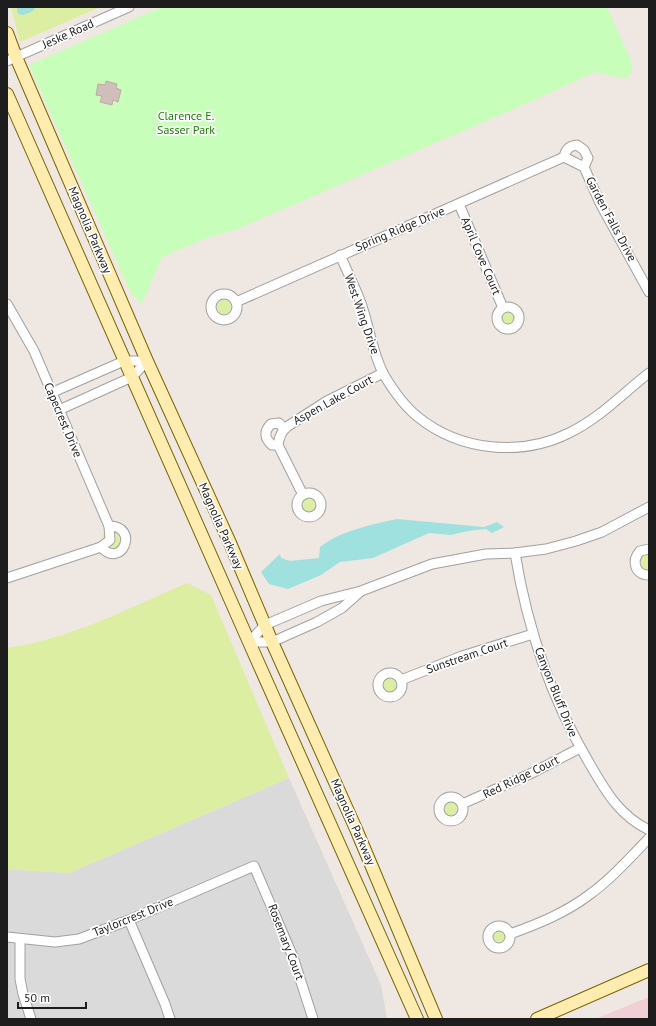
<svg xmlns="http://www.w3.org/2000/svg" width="656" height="1026" viewBox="0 0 656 1026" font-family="'PT Sans',sans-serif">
  <rect width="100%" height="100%" fill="#efe7e1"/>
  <!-- residential -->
  <polygon fill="#dbdada" points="289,778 381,985 387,1019 7,1019 7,869 69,873"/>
  <!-- commercial -->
  <polygon fill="#f2cfd7" points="649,997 649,1019 595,1019"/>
  <!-- grass -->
  <g fill="#dceea2">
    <polygon points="11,7 100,7 20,42"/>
    <circle cx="224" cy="307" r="7"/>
    <circle cx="508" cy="318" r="7"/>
    <circle cx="309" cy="505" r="8"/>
    <polygon points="107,530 119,531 124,541 115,551 101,543 102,535"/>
    <polygon points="649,554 649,570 645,569 641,566 640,561 643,556"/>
    <path d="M 187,583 L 211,595 L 289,778 L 69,873 L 7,869 L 7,648 C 71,639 129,608 187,583 Z"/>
    <circle cx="390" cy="685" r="7"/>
    <circle cx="450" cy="809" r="7"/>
    <circle cx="499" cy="937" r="7"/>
  </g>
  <!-- park -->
  <polygon fill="#c7feba" points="162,7 607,7 630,58 632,71 626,79 595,72 534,100 235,230 209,237 162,257 142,304 131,293 29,65"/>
  <!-- water -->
  <path fill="#9ee1de" d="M 397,519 L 484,527 L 497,522 L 504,527 L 492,533 L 486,529 L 468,531 L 450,535 L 429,533 L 373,558 L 340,562 L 321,575 L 288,589 L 269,584 L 261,572 L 280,554 L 281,558 L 290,561 L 319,558 L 320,547 C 342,530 371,525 397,519 Z"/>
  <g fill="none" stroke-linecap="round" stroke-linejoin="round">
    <!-- canal -->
    <polyline stroke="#9ee1de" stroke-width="10" points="22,10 30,7"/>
  </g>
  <!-- building -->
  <polygon fill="#cfbeba" stroke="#c2a8a3" points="106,81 117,84 116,88 121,90 118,102 113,100 112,105 100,102 102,96 96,95 98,84 105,85"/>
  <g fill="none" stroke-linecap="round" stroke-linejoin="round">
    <defs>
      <g id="street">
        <polyline points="7,61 129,7"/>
        <polyline points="564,157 584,167 600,203 649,292"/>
        <path d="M 564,157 C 566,149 569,146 577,145 L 584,150 L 588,158 L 584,167"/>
        <polyline points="459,204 503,308"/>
        <path d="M 340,255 C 347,271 355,287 361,303 C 369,326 372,352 384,375 C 393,390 404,406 418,417 C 460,451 521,457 569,433 C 599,419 623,393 649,373"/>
        <circle cx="224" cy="307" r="13"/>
        <polyline points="236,302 564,157"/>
        <polyline points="7,304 34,351 109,526 110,540 101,547 7,578"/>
        <circle cx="508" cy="318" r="11"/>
        <polyline points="51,393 124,361 147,361"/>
        <polyline points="59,410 132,377 147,361"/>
        <path d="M 278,445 L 272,445 C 264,438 264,431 271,424 L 279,423 L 284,429"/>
        <circle cx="309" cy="505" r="12"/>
        <path d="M 303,495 L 278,445 C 279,437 281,431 288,426 L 327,401 L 383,373"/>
        <path d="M 101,547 C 122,570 140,526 109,526"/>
        <path d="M 649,549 L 640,551 C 631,561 635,575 649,575"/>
        <path d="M 515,553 C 527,627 552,701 591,766 C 606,792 620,816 649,830"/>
        <polyline points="249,642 265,625 321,601 361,591 432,564 486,554 515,553 546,549 576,541 602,532 649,507"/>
        <polyline points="249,642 272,642 317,622 342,608 360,592"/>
        <circle cx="390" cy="685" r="12"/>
        <polyline points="401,680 462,656 533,634"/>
        <circle cx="451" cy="809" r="12"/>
        <polyline points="462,804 530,774 580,748"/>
        <polyline points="129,920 165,1004 170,1019"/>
        <circle cx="499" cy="937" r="11"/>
        <path d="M 510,934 C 538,924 565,913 589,895 C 611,879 630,858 649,838"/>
        <polyline points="7,937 55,942 79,939 129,920 254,866 293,957 313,1019"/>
        <polyline points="20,939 20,979 23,994 31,1019"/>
      </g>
      <g id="secondary">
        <polyline points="7,33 16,57 147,361 230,543 272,642 356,829 436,1019"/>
        <polyline points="7,94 249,642 417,1019"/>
        <polyline points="537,1019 649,970"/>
      </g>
    </defs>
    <!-- street casing -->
    <use href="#street" stroke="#a1a1a1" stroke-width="11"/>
    <!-- secondary casing -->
    <use href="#secondary" stroke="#776400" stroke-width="14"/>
    <!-- street -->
    <use href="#street" stroke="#fff" stroke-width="9"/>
    <!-- secondary -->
    <use href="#secondary" stroke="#ffedb0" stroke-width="12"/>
  </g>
  <g text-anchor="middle" stroke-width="3.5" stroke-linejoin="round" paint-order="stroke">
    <!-- street labels -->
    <g font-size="12" fill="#1d1d1d" stroke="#fff">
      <text transform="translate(68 34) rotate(-24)" y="4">Jeske Road</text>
      <text transform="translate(611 219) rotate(62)" y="4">Garden Falls Drive</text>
      <text transform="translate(400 229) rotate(-23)" y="4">Spring Ridge Drive</text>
      <text transform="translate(90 230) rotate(67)" y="4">Magnolia Parkway</text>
      <text transform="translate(481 256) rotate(67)" y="4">April Cove Court</text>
      <text transform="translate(362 314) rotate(71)" y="4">West Wing Drive</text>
      <text transform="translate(333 400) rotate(-29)" y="4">Aspen Lake Court</text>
      <text transform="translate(63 420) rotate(67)" y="4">Capecrest Drive</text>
      <text transform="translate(221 526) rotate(66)" y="4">Magnolia Parkway</text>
      <text transform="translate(467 656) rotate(-19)" y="4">Sunstream Court</text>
      <text transform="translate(556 692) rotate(68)" y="4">Canyon Bluff Drive</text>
      <text transform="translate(521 777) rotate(-26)" y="4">Red Ridge Court</text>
      <text transform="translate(353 822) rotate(66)" y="4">Magnolia Parkway</text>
      <text transform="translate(133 917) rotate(-22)" y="4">Taylorcrest Drive</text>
      <text transform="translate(286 942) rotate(69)" y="4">Rosemary Court</text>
    </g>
    <!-- park labels -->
    <g font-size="12" fill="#1a8302" stroke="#fff">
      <text x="186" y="120">Clarence E.<tspan x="186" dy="14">Sasser Park</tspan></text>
    </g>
  </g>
  <!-- border -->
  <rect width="656" height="1026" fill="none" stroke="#1d1d1d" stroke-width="16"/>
  <!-- scale -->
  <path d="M18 1002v6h68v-6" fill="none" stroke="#1d1d1d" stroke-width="2"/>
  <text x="24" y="1002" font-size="12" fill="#1d1d1d" stroke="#ffffff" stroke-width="3" paint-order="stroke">50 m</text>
</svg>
